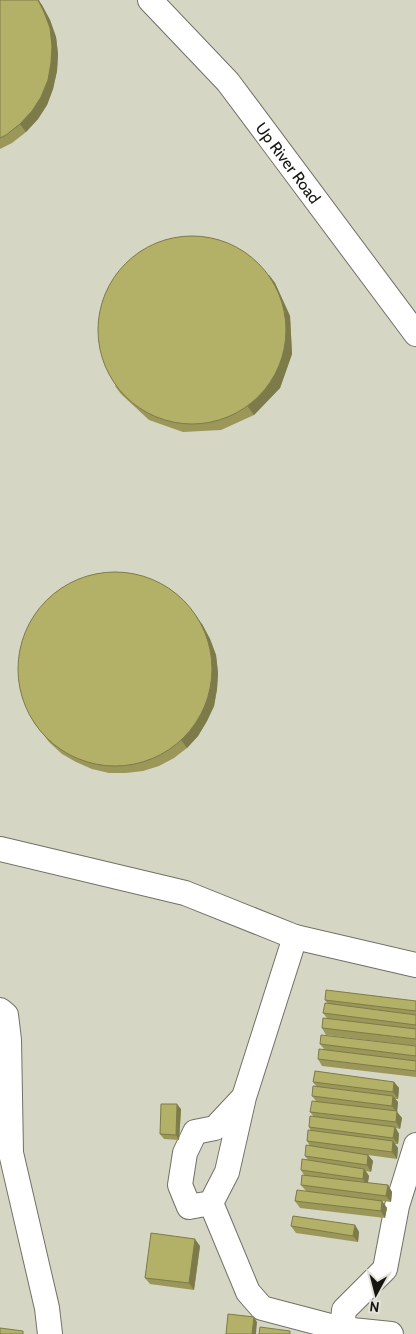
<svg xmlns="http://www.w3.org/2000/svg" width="416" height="1334" viewBox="0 0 416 1334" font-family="Cabin,sans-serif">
  <rect width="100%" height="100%" fill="#e2e2d8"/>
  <!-- built -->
  <rect fill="#d6d6c4" x="0" y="0" width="416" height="1334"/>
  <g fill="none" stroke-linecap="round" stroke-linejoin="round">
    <defs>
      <g id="minor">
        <path id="s1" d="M 150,0 L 228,82 L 416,334"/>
        <polyline points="0,849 185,893 295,937"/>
        <polyline points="0,1010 6,1015 9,1040 11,1153 47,1308 50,1334"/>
        <polyline points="244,1097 215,1128 195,1132 185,1153 180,1185 189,1207 211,1203 227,1172 244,1097 295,937 416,965"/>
        <polyline points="211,1203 248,1292 262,1308 342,1329"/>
        <polyline points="391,1334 342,1329 344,1310 385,1269 397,1206 416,1145"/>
      </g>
    </defs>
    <!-- minor casing -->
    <use href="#minor" stroke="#717167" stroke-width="26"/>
    <!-- minor -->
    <use href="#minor" stroke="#fff" stroke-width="24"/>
  </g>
  <!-- wall -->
  <g fill="#9a9759">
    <polygon points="0,0 39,0 50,20 56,37 58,54 57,71 53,89 47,105 38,119 26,132 12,143 0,149"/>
    <polygon points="269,275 275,283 290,316 292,354 280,388 254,415 221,430 183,432 149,420 121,394 115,386"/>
    <polygon points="202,624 210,639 216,655 218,673 217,689 214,706 207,721 198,736 187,748 174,758 159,766 143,771 126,773 109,773 92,769 76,762 62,754 49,742 33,721"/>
    <polygon points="325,1000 416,1001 416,1046 326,1035 322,1028 327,1018 323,1013 328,1004"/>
    <polygon points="320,1044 416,1046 416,1077 322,1066 318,1059 324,1049"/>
    <polygon points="313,1082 394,1082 399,1088 398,1099 395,1099 398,1102 397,1112 402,1118 400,1129 396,1128 399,1134 398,1144 395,1144 398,1148 397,1159 368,1155 373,1161 371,1172 366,1171 369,1176 368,1183 388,1185 392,1192 391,1202 382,1201 387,1208 385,1218 300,1208 295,1201 306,1191 301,1185 304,1175 301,1170 308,1160 305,1156 310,1146 307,1141 311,1131 309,1127 314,1117 310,1112 316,1101 312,1096 316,1086"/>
    <polygon points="181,1109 179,1140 164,1139 160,1134"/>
    <polygon points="355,1225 359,1232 358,1242 296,1233 291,1226"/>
    <polygon points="200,1246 194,1290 150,1284 145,1278"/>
  </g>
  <!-- shaded-wall -->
  <g fill="#7d7b49">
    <polygon points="38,0 42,5 50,20 56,37 58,54 57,71 53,89 47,105 38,119 26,132 20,124"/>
    <polygon points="269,275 275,283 290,316 292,354 280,388 254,415 248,407"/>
    <polygon points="196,616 202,624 210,639 216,655 218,673 217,689 214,706 207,721 198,736 187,748 181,740"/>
    <polygon points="394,1082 399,1088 398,1099 393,1092"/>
    <polygon points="393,1096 398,1102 397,1112 402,1118 400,1129 396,1122 397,1113 392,1106"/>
    <polygon points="177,1104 181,1109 179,1140 176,1135"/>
    <polygon points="395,1127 399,1134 398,1144 393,1138"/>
    <polygon points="393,1141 398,1148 397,1159 392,1152"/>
    <polygon points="368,1155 373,1161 371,1172 367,1165"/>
    <polygon points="364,1169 369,1176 367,1186 363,1179"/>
    <polygon points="388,1185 392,1192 391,1202 386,1196"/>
    <polygon points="382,1201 387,1208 385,1218 381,1211"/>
    <polygon points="355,1225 359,1232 358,1242 353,1236"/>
    <polygon points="195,1239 200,1246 194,1290 189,1283"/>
    <polygon points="254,1317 257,1322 256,1334 252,1334"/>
  </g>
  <!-- building -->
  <g fill="#b3b068" stroke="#7d7b49">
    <polygon points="0,0 38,0 44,12 50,28 52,46 51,63 48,80 41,97 32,111 20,124 6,135 0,138"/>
    <circle cx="192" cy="330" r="94"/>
    <circle cx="115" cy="669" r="97"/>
    <polygon points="326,990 416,1001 416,1011 325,1000"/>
    <polygon points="325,1003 416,1015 416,1025 323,1013"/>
    <polygon points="323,1018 416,1029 416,1039 322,1028"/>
    <polygon points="321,1035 416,1046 416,1056 320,1044"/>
    <polygon points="319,1049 416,1061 416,1071 318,1059"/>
    <polygon points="315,1071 394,1082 393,1092 313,1082"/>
    <polygon points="313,1086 393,1096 392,1106 312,1096"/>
    <polygon points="312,1101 397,1111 396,1122 310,1112"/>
    <polygon points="161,1104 177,1104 176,1135 160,1134"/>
    <polygon points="310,1116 395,1127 393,1138 309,1127"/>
    <polygon points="308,1130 393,1141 392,1152 307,1141"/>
    <polygon points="306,1145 368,1155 367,1165 305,1156"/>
    <polygon points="302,1159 364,1169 363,1179 301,1170"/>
    <polygon points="302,1175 388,1185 386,1196 301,1185"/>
    <polygon points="297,1190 382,1201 381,1211 295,1201"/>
    <polygon points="293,1216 355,1225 353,1236 291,1226"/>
    <polygon points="151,1233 195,1239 189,1283 145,1278"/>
    <polygon points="228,1314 254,1317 252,1334 226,1334"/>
    <polygon points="260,1327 290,1331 290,1334 259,1334"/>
    <polygon points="0,1328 23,1331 23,1334 0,1334"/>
  </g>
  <g text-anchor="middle" stroke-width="4" stroke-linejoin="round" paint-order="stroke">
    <!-- street labels -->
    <g font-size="16" fill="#151511" stroke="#e2e2d8">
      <text dy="6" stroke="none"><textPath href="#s1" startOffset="214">Up River Road</textPath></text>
    </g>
  </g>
  <!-- north arrow -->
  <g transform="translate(376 1294) rotate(187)" stroke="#e2e2d8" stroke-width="4" paint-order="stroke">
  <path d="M0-4L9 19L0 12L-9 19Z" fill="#151511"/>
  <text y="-8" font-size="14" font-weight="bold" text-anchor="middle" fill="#151511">N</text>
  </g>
</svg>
